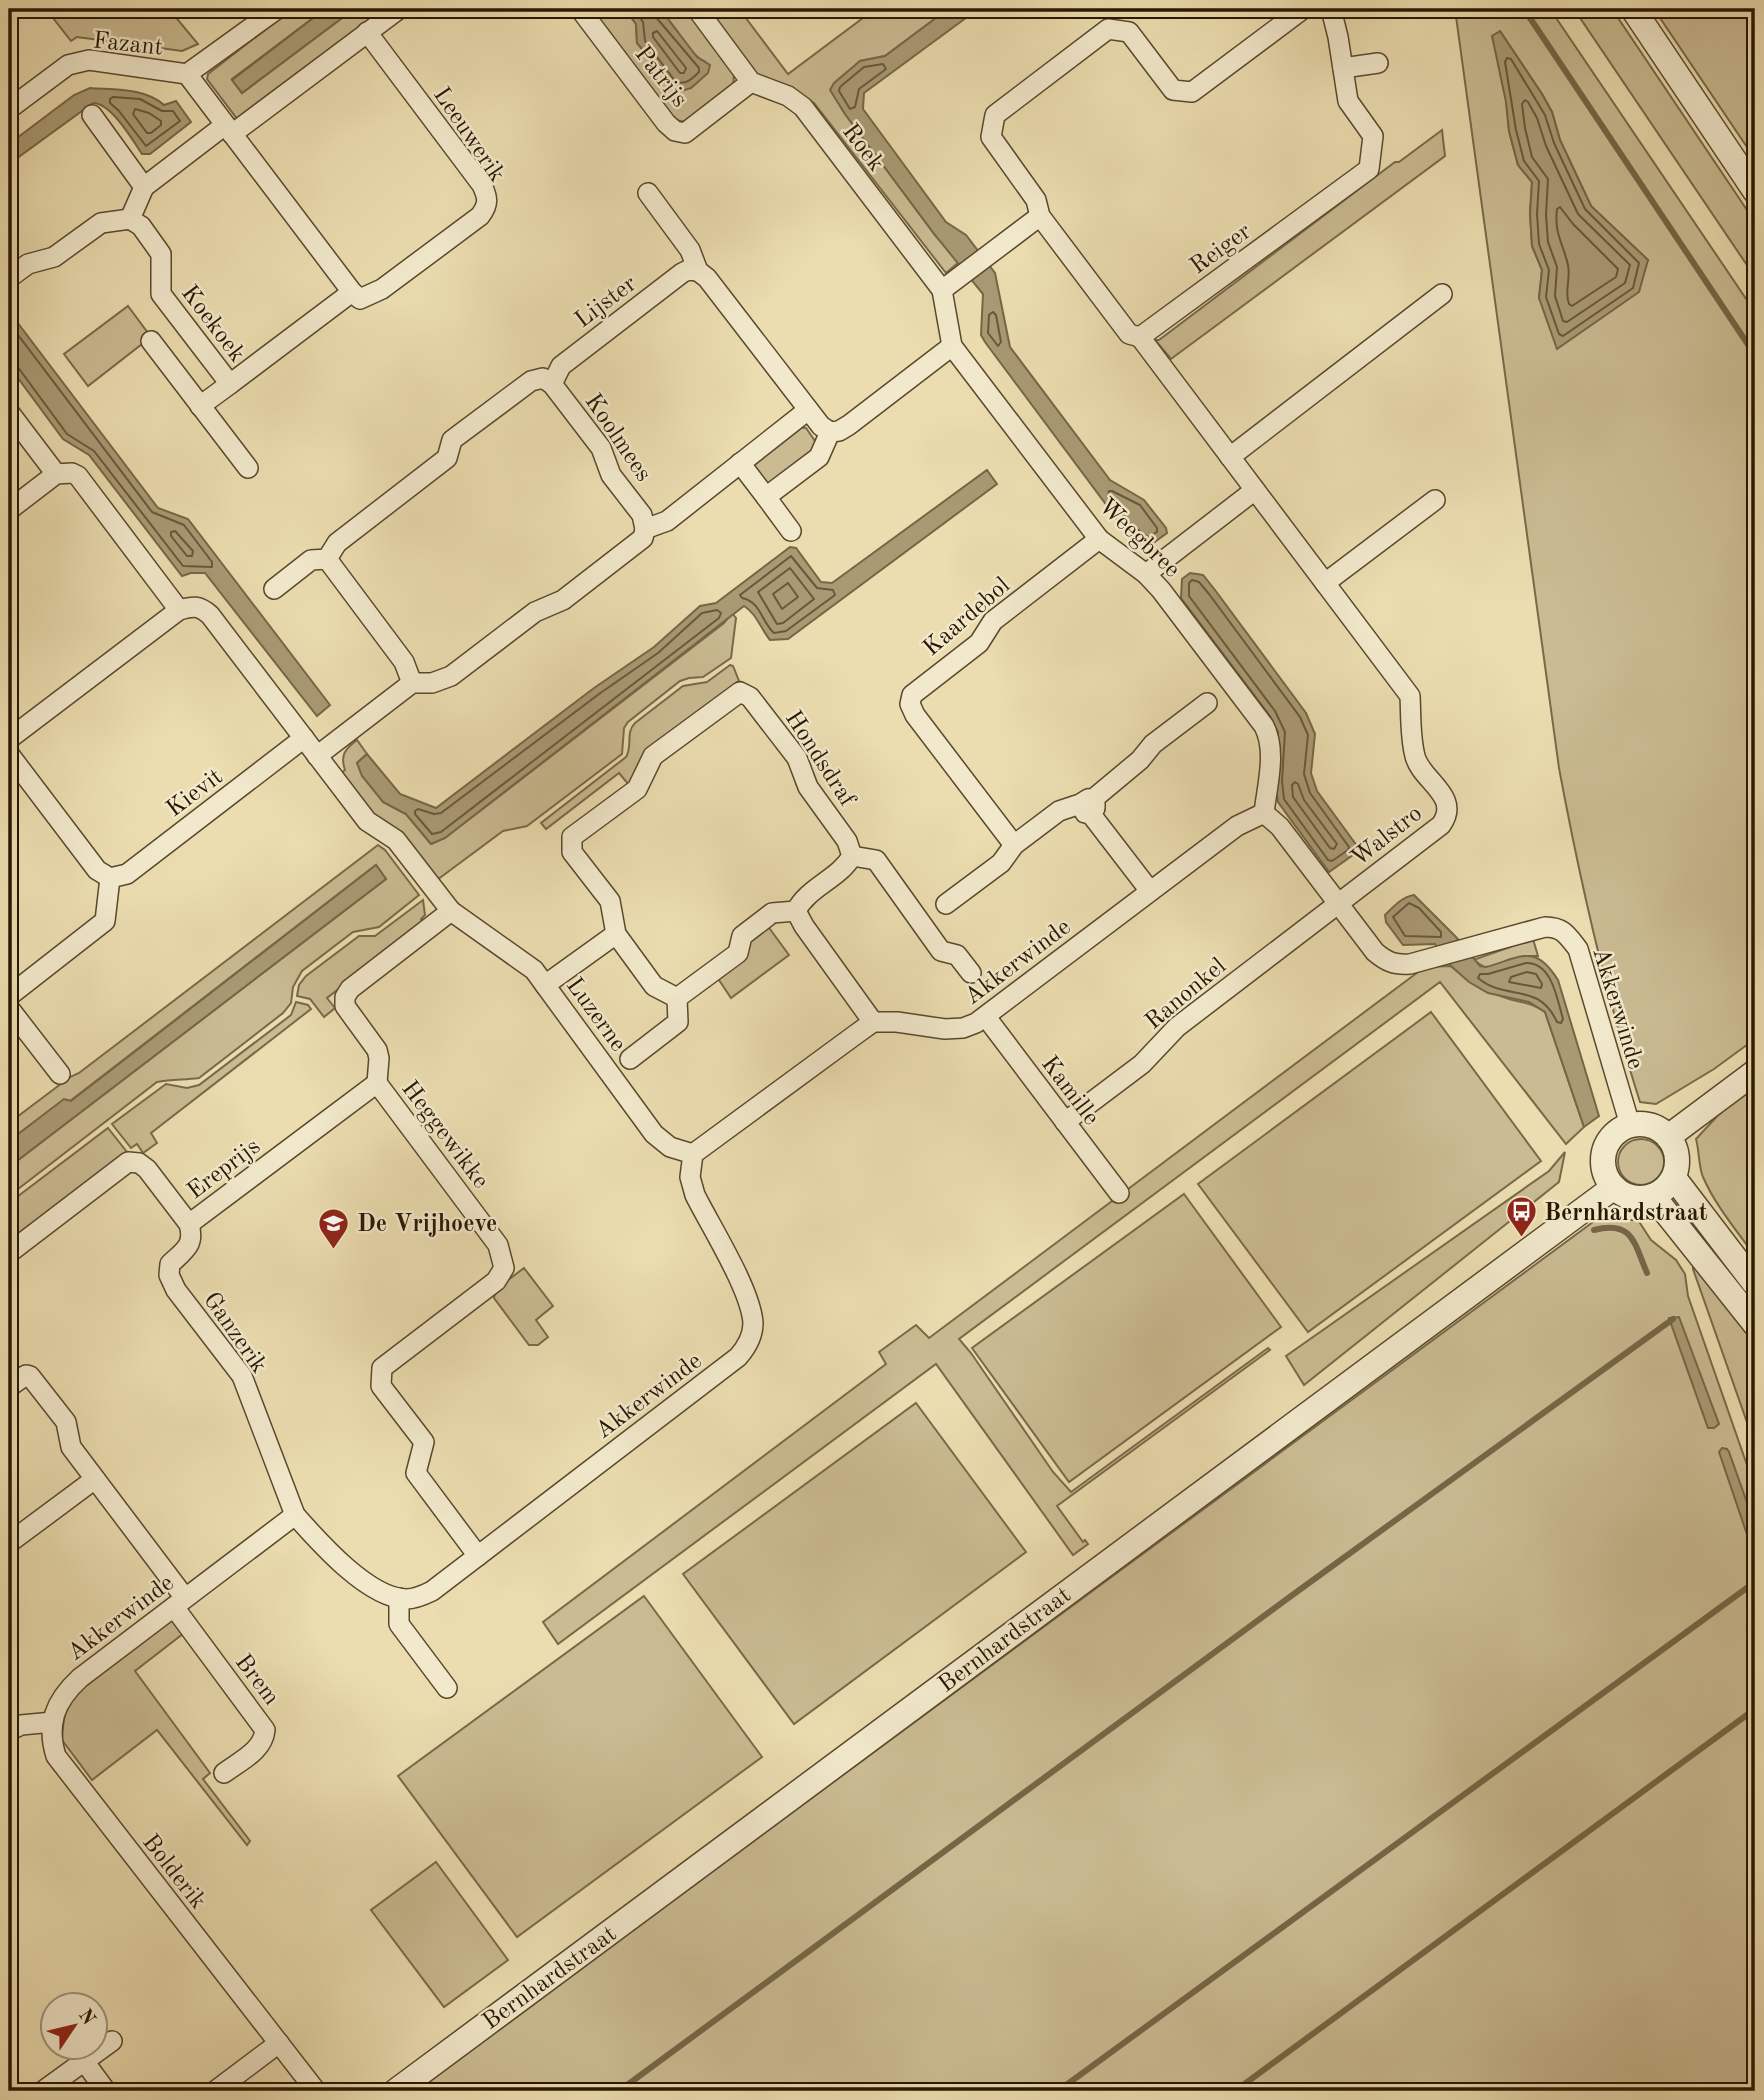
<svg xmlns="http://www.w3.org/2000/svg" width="1764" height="2100" viewBox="0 0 1764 2100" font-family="'Old Standard TT',serif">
  <rect width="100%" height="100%" fill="#ebddb0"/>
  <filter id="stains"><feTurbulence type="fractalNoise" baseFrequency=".00286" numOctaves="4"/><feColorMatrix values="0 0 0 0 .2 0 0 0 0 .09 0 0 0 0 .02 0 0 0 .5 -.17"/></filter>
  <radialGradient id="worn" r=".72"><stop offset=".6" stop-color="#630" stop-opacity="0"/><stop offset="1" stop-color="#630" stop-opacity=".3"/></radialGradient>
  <!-- green -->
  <g fill="#cabb92" stroke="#796949" stroke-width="2" fill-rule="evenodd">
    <polygon points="46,9 169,9 198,44 182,51 77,37 71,41"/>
    <polygon points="292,9 325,9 232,79 242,93 354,9 385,9 238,120 207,79 208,74"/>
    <path d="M 588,9 L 625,9 L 636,24 L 637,43 L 706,62 C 685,54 677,20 655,9 L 687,9 L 732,69 L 734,75 L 733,86 L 686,122 L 675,120 Z"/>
    <polygon points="708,9 739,9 788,74 875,9 948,9 885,56 860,61 831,90 845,114 935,235 959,262 946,273 814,103 756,74"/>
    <path d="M 1455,9 L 1550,9 L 1755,312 L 1755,1039 L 1714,1069 L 1656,1104 L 1640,1102 C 1605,992 1580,881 1559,768 ZM 1500,31 L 1542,94 L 1552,112 L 1560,140 L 1591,206 L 1648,260 L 1539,298 L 1542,270 L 1532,246 L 1530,214 L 1532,182 L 1518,165 L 1509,131 Z"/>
    <polygon points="1574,9 1612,9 1755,222 1755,277"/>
    <polygon points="1654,9 1755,9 1755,159"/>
    <polygon points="1442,130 1445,156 1171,359 1155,340 1159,340 1395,162 1399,162"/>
    <polygon points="128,306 151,337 88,386 64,354"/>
    <polygon points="797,427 806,428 815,441 815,453 775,484 763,483 754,470 754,460"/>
    <path d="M 732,613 L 736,618 L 731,658 L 703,677 L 689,678 L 680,681 L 628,722 L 624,728 L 622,754 L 527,826 L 503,831 L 437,880 L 372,815 L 340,774 L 345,770 C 340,755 345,749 357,740 L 367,754 L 357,763 L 383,802 L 406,814 L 431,844 L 445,838 L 724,623 Z"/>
    <path d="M 730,665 L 733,666 L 739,681 L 646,752 L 629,785 L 619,773 L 546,829 L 541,823 L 626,757 C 633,746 625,733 635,723 L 683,686 L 707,682 Z"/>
    <path d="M 378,845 L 385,850 L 419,895 L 379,927 L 353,932 L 302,971 L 293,987 L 291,1003 L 283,1013 L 199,1078 C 184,1080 172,1079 157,1082 L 9,1196 L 9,1167 L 386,879 L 376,865 L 70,1101 L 64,1100 L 9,1141 L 9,1123 L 70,1077 L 79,1073 Z"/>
    <polygon points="423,900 425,915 421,919 424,923 327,998 335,1008 324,1017 310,999 297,996 299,985 306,976 359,936 375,936"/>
    <polygon points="767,925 789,955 731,998 717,977 746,941"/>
    <polygon points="1533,939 1538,956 1524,956 1486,968 1473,960"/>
    <path d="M 1451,966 C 1468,981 1487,992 1509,999 C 1525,1004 1528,1001 1545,1012 L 1584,1127 L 1566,1144 L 1440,982 L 959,1339 L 971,1353 L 1053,1472 L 1071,1492 L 1268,1348 L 1270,1350 L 1057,1506 L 1083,1542 L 1085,1540 L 1088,1544 L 1073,1555 L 936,1364 L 558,1644 L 543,1622 L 886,1364 L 879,1352 L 916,1325 L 929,1338 L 1418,972 L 1422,967 Z"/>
    <polygon points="296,1002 308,1005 311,1009 151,1133 157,1143 143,1153 137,1144 131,1148 112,1124 166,1084 187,1088 199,1085 291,1015"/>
    <polygon points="1431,1012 1541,1161 1308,1332 1198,1184"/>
    <path d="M 1755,1085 L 1755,1256 C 1737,1231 1715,1205 1703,1177 C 1699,1169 1699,1149 1696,1139 L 1721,1112 Z"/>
    <polygon points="108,1128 127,1152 9,1243 9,1203"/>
    <circle cx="1641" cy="1162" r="23"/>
    <polygon points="1565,1152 1559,1182 1304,1385 1286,1356 1549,1171"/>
    <polygon points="1184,1194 1281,1327 1069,1482 972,1348"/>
    <polygon points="1608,1211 1627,1220 1638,1220 1651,1240 1676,1260 1685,1274 1688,1296 1755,1488 1755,2091 414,2091"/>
    <polygon points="1693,1254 1755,1332 1755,1445 1693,1269"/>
    <polygon points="524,1268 553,1306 536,1320 548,1337 538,1345 529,1345 494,1298 496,1289"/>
    <polygon points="916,1403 1026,1552 794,1724 683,1574"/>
    <polygon points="644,1596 762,1757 517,1937 398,1776"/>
    <path d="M 173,1619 L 184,1633 L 135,1671 L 210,1773 L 203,1779 L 250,1841 L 247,1845 L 157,1730 L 92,1780 L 62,1740 C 63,1728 63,1714 70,1703 C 87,1677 146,1639 173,1619 Z"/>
    <polygon points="436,1862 508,1960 444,2007 371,1910"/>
  </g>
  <!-- water -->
  <g fill="#a99a74" stroke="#756646" stroke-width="2">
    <polygon points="325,9 354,9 242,93 232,80"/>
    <polygon points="625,9 655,9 664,14 697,57 710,65 708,73 691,88 681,91 674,89 637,43 636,24"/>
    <polygon points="948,9 978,9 864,93 863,109 946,222 966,235 995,273 1010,347 1110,480 1144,500 1166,528 1167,533 1149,546 1125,530 985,342 981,335 983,294 935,235 845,114 830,90 834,83 860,61 885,56"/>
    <polygon points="1500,31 1542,94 1552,112 1560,140 1591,206 1648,260 1639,292 1557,349 1539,298 1542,270 1532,246 1530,214 1532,182 1518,165 1509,131 1506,102 1492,36"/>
    <path d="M 90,88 C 115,90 145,88 164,105 L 176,101 L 191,122 L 150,154 L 142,154 C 132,139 111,103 93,103 L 9,164 L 9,144 L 74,95 Z"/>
    <polygon points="11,314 158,508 188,519 330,705 317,716 205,573 191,573 182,576 89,455 63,439 9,366"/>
    <path d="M 987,470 L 997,484 L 788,639 L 770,640 C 761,629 756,613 744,606 L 445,838 L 431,844 L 406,814 L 383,802 L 362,776 L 357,763 L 367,754 L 400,794 L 436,808 L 594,688 L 654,647 L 700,606 L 716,603 L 790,547 L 796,548 L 821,582 L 832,583 Z"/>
    <polygon points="1190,573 1203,575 1215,590 1306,713 1315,734 1311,773 1317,791 1360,850 1329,872 1278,802 1275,781 1278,732 1270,716 1181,598 1182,579"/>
    <polygon points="376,865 386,879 9,1167 9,1141 64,1099 71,1101"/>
    <path d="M 1414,895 L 1456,937 L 1480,966 L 1486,967 C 1522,957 1535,943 1558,980 L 1599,1116 L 1584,1127 L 1545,1012 L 1529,1002 L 1488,993 L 1469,982 L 1451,966 L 1435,944 L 1403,945 L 1386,922 L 1385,915 C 1394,906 1402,897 1414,895 Z"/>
    <polygon points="1679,1317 1719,1424 1714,1428 1708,1428 1669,1318"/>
    <polygon points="1722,1448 1727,1449 1729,1452 1755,1525 1755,1558 1719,1452"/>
  </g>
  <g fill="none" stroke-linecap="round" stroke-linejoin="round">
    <!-- shore -->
    <g stroke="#68583a" stroke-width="2">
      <path d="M 634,9 L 643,22 L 645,41 L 675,81 C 685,86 692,79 699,72 L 699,68 L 655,16 L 653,9"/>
      <polygon points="657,31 686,68 684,73 680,73 653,37 653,33"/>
      <polygon points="1507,58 1511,59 1545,115 1554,143 1585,209 1639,263 1633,288 1563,336 1559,334 1546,297 1549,270 1539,244 1537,214 1539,181 1524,161 1516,130 1505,62"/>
      <polygon points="883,64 886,69 859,89 855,107 850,109 839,91 840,87 864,67"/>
      <polygon points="113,97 140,99 162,111 173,111 180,121 146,146 119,111 110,103 110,99"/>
      <polygon points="1525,100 1528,102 1537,118 1546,146 1578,214 1630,265 1625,283 1567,322 1563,321 1555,296 1557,267 1548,242 1546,215 1548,179 1532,157 1525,128 1522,104"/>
      <polygon points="135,109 149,113 161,121 161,125 151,133 147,133 133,114"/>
      <path d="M 1560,207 L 1573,224 L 1618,269 L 1616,277 L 1572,306 L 1569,304 C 1564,291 1571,279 1568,265 C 1563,243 1554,234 1557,209 Z"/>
      <polygon points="993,312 996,315 1001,342 998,346 988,333 989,315"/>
      <polyline points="9,323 152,512 184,525 212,562 212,567 183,566 94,451 67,434 17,366 9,363"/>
      <polygon points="1109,491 1112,491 1140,505 1157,528 1157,532 1148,537 1130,524 1108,496"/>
      <polygon points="175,531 193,551 192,556 187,556 171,536 171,532"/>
      <path d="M 791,556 L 817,588 L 833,590 L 835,595 L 786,631 L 774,633 C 761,621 761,602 742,598 L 740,595 Z"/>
      <polygon points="790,568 814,599 783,623 777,624 758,592"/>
      <polygon points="1192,580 1199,582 1209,594 1300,717 1308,735 1304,774 1310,793 1349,847 1348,850 1332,861 1328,860 1284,799 1282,781 1285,732 1275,711 1189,596 1189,583"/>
      <polygon points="788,583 798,597 782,609 773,594"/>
      <polygon points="717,610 721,613 719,618 441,832 432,834 415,814 415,811 418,809 434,814 441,813 599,694 658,653 702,613"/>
      <polygon points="1295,782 1298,784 1304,800 1337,844 1334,849 1330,848 1293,797 1292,785"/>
      <polygon points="1409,903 1419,908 1441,932 1441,937 1405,936 1393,917"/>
      <path d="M 1526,963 C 1552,962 1557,999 1563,1019 L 1561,1023 L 1557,1022 C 1538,981 1507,1002 1478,978 L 1480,974 L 1488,974 Z"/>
      <polygon points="1527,972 1536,974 1542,984 1541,988 1509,982 1511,977"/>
    </g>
    <!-- stream -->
    <g stroke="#756646" stroke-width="6">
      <polyline points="1524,9 1755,355"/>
      <path d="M 1594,1230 C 1633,1220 1634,1243 1647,1273"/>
      <polyline points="619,2091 1291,1596 1673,1319"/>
      <polyline points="1058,2091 1755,1582"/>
      <polyline points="1235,2091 1755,1709"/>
    </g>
    <defs>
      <g id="minor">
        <polyline points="580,9 666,123 675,131 685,133 751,82"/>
        <path d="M 697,9 L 751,82 L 788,96 L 803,107 L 942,290 L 952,346 L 1099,539 L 1146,574 L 1161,590 L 1264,726 C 1277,751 1267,786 1264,813"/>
        <polyline points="1343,68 1378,63"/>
        <path d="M 187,74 L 352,292 L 360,299 L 382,289 L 480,216 C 489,204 488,198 482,185 L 367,32"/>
        <polyline points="9,109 68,65 89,60 187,74 277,9"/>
        <polyline points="92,115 144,187 130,219"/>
        <polyline points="232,134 399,9"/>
        <polyline points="144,187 225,125"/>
        <polyline points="648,193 690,250 698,271 707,278 821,426 830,432 839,431 849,425 952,346"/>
        <polyline points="9,278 28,264 54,257 101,223 130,219 141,226 161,254 161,294 230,384 352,292"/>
        <polyline points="942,290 1040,216"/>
        <polyline points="1140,337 1129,334 1040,216 1036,200 991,137 995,115 1108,29 1129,32 1173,90 1192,92 1303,9"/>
        <polyline points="1140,337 1369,169 1373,136 1348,101 1338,37 1331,9"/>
        <polyline points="151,341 248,468"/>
        <polyline points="552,384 561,366 682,273 688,270 698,271"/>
        <polyline points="200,406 230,384"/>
        <polyline points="9,412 56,474"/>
        <polyline points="1230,457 1442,294"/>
        <polyline points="740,463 766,497 819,457 830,432"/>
        <polyline points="766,497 791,531"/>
        <polyline points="9,510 56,474 72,473 78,476 179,610"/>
        <polyline points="645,529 667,521 808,410"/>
        <polyline points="327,559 404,662 412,683"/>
        <polyline points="1146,574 1255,490"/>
        <polyline points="1325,583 1435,500"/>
        <polyline points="274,589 311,560 327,559 337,543 447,458 452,440 531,381 543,378 552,384 601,448 611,475 642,515 645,529 643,538 563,600 535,612 451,676 432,683 412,683 317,756"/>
        <path d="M 9,739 L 179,610 C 193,606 199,605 210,615 L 367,821 L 396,840 L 451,911 L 534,970 L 654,1134 L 670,1147 L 693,1154"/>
        <polyline points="9,754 97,870 110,878 127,874 304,738"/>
        <polyline points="1092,800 1140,760 1153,744 1207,703"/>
        <polyline points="1090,813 1150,891"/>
        <polyline points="1014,845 915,715 910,704 912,695 979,643 993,621 1099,539"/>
        <polyline points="852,856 876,860 941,951 957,955 971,973"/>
        <polyline points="946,904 1001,863 1014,845 1059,811 1080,804 1088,799 1095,804 1095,808 1090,813 1085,813 1080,804"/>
        <polyline points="451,911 350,989 345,997 345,1006 377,1050 379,1058 377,1083 498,1245 504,1268 496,1281 382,1368 381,1386 424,1442 416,1473 478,1556"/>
        <polyline points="796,911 804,926 873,1022"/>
        <polyline points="545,985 616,934"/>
        <polyline points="9,996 105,921 110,878"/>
        <polyline points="9,1008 60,1074"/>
        <polyline points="986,1017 1119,1193"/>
        <path d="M 630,1059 L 678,1022 L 677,998 L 654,986 L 616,934 L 610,901 L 572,852 L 572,837 L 637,789 L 653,756 L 740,692 L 750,697 L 797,758 L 808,787 L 847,841 L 852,856 C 839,879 808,887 796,911 L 772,913 L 742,936 L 738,953 L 677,998"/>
        <path d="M 1065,1122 L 1142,1064 L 1177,1027 L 1441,825 C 1462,796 1421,781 1415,756 C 1410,737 1411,715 1410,696 L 1140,337"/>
        <path d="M 189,1224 C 195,1245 185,1250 170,1264 L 169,1275 L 176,1290 L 242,1376 L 295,1515"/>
        <polyline points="9,1253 128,1162 139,1163 147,1169 189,1224 377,1083"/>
        <polyline points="9,1387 26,1375 30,1376 66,1422 71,1447 185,1598"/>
        <polyline points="9,1543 95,1479"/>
        <polyline points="399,1598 399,1624 447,1688"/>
        <path d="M 174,1607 L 265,1730 C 263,1751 240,1761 224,1773"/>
        <polyline points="9,1731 21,1725 53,1722"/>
        <polyline points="84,2061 106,2091"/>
        <polyline points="43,2091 112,2041"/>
        <polyline points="215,2091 279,2043"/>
        <path d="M 316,2091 L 56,1756 C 46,1724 55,1701 80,1678 L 295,1515 C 319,1542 368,1598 406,1599 C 415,1599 424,1595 432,1591 L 738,1357 C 746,1348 753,1336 753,1323 C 751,1290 711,1227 695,1195 L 690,1177 L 693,1154 L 855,1035 L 873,1022 L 897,1022 L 945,1029 L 963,1028 L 976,1023 L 1237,826 L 1264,813 L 1280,827 L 1375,952 C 1387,962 1394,965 1410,964 L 1545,927 C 1563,927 1567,935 1578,949 L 1630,1125"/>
      </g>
      <g id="tertiary">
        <polyline points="1633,9 1755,191"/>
        <circle cx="1640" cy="1161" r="37"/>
        <polyline points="1668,1137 1755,1072"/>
        <polyline points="1674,1178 1755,1284"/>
        <polyline points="1653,1196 1755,1324"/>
        <polyline points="396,2091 1614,1187"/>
      </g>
    </defs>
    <!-- minor casing -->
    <use href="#minor" stroke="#59482c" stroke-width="22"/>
    <!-- tertiary casing -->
    <use href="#tertiary" stroke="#59482c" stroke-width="27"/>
    <!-- minor -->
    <use href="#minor" stroke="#f2e9cc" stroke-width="19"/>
    <!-- tertiary -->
    <use href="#tertiary" stroke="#f2e9cc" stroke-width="24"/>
  </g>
  <!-- icons -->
  <defs>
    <symbol id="bus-pin" viewBox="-11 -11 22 30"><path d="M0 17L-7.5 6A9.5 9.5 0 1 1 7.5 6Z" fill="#8f2418" stroke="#f2e9cc"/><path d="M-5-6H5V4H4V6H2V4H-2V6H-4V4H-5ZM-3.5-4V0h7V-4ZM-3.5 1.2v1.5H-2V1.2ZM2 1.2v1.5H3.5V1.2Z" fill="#fff"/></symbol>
    <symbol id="school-pin" viewBox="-11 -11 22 30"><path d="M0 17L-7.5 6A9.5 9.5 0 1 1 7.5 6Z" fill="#8f2418" stroke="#f2e9cc"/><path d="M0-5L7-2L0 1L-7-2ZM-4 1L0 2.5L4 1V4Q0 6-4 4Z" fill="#fff"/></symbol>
  </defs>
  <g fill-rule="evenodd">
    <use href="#bus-pin" x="1504" y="1194" width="35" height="47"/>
    <use href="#school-pin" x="316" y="1206" width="35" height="47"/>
  </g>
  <g text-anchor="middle" stroke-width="5" stroke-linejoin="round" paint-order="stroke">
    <!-- street labels -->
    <g font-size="24" fill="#281700" stroke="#f2e9cc">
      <text transform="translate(128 43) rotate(6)" y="8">Fazant</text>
      <text transform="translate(662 76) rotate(52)" y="8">Patrijs</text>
      <text transform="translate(470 134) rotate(56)" y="8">Leeuwerik</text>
      <text transform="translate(864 147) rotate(53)" y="8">Roek</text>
      <text transform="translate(1220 248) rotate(-36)" y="8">Reiger</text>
      <text transform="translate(605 301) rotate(-37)" y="8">Lijster</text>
      <text transform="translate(214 323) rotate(53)" y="8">Koekoek</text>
      <text transform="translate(619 437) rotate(56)" y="8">Koolmees</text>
      <text transform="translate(1140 537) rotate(44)" y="8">Weegbree</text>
      <text transform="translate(966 616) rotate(-41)" y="8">Kaardebol</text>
      <text transform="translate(821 758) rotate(57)" y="8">Hondsdraf</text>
      <text transform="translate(194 792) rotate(-37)" y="8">Kievit</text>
      <text transform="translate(1386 835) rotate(-38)" y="8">Walstro</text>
      <text transform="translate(1017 961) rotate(-37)" y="8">Akkerwinde</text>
      <text transform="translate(1185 993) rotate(-40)" y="8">Ranonkel</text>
      <text transform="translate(1619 1008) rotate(73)" y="8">Akkerwinde</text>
      <text transform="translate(597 1014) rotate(54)" y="8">Luzerne</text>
      <text transform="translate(1071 1090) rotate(53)" y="8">Kamille</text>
      <text transform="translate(446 1134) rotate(53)" y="8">Heggewikke</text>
      <text transform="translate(223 1168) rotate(-37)" y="8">Ereprijs</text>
      <text transform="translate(236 1332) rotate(55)" y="8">Ganzerik</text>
      <text transform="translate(648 1395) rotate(-37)" y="8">Akkerwinde</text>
      <text transform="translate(120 1617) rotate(-37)" y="8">Akkerwinde</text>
      <text transform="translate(1004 1639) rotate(-37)" y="8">Bernhardstraat</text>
      <text transform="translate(258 1679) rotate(53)" y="8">Brem</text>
      <text transform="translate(175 1871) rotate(52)" y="8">Bolderik</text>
      <text transform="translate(549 1977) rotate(-36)" y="8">Bernhardstraat</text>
    </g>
    <!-- poi labels -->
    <g font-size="24" font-weight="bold" fill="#281700" stroke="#f2e9cc" text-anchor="start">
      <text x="1544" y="1220">Bernhardstraat</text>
      <text x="357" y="1231">De Vrijhoeve</text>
    </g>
  </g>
  <!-- margin -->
  <rect width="1764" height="2100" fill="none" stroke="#ebddb0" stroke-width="35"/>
  <rect x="10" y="10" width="1743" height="2079" fill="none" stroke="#281700" stroke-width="3.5"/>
  <rect x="18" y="18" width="1729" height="2065" fill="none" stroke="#281700" stroke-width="2"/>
  <!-- north arrow -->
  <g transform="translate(74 2026) rotate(55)"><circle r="33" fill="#f2e9cc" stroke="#a1957a" stroke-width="2"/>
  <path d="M0-5L12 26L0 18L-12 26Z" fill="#8f2418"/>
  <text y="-10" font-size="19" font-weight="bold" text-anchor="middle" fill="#281700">N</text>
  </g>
  <rect width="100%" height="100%" filter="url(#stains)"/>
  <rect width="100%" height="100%" fill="url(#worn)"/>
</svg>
